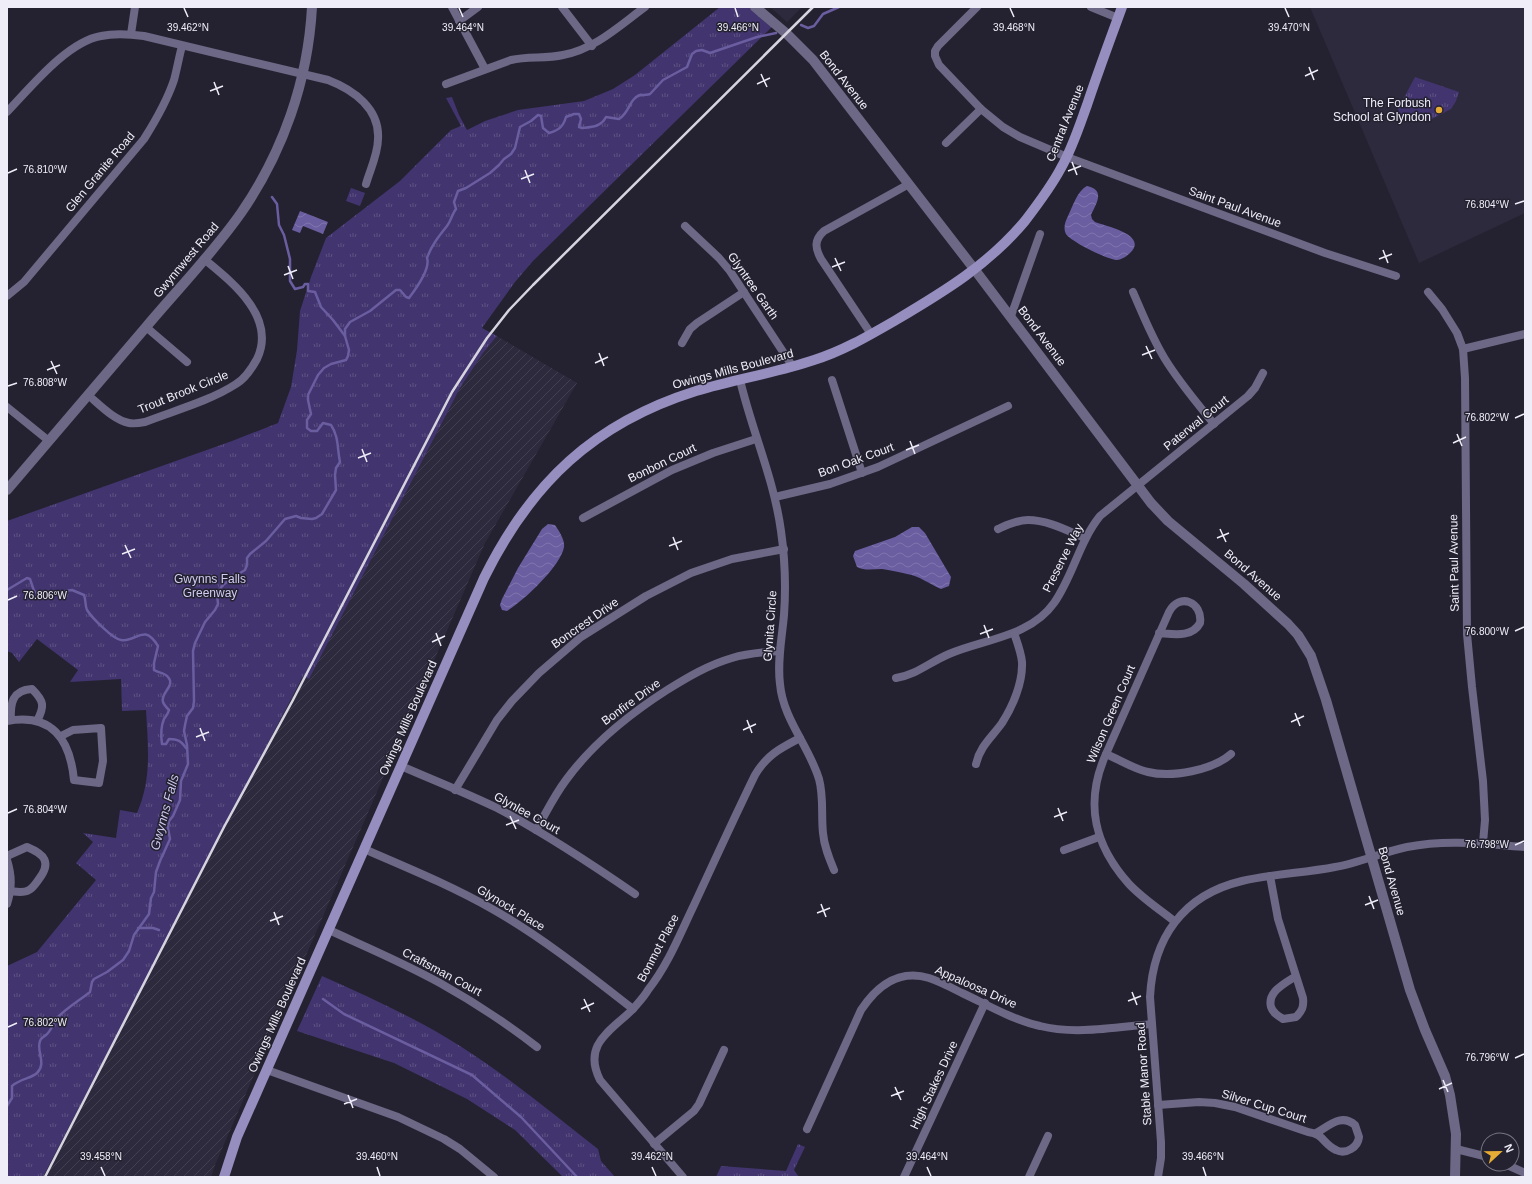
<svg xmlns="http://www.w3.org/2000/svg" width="1532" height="1184" viewBox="0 0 1532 1184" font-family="Arial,sans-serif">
  <defs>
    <pattern id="industrial-furrows" width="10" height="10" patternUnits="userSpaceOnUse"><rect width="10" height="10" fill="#2e2a3e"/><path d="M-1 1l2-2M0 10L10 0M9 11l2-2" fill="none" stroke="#423f51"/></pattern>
    <pattern id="grass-tufts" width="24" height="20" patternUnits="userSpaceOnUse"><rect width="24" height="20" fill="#42346e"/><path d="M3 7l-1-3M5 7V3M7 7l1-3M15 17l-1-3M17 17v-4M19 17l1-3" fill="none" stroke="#5e5283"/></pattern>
    <pattern id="water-waves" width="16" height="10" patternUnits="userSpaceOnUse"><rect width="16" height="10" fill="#6a5da0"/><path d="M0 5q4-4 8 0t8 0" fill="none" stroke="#8075ae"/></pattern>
  </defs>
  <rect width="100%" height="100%" fill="#242230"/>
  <!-- built -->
  <g fill="#2e2a3e">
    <polygon points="770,7 802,7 787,22"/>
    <polygon points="1310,7 1525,7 1525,213 1419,263"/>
  </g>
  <!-- industrial -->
  <polygon fill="url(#industrial-furrows)" points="497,336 577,383 485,543 215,1165 211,1177 43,1177 303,676 309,678 460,388 483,353"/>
  <!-- grass -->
  <g fill="url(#grass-tufts)">
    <path d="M 720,7 L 749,7 L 772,27 L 533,261 L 515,282 L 482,328 L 497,336 L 483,353 L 460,388 L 309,679 L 303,676 L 43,1177 L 7,1177 L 7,966 L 37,952 L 96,880 L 76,863 L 93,842 L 83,833 L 116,838 L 120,810 L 137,813 C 152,779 148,746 146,710 L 122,711 L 121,679 L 70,682 L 78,670 L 37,639 L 19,662 L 12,653 L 7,651 L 7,521 L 232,441 L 278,423 L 291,387 L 297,350 L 300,311 L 311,277 L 326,238 L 400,181 L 451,130 L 461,126 L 446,98 L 452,97 L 459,115 L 467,130 L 485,121 L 518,110 L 584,101 L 613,89 L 635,75 Z"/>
    <polygon points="1415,77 1459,92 1456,101 1451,109 1426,122 1405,119 1400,115 1398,109"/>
    <polygon points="351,188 365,193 360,206 346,201"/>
    <path d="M 322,976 C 369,997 416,1018 460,1046 C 508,1076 553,1114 598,1149 L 601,1161 L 615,1177 L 563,1177 L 515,1130 L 467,1099 L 394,1063 L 297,1031 Z"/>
    <polygon points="798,1144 805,1147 794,1170 799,1177 716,1177 721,1166 786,1171"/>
  </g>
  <!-- water -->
  <g fill="url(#water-waves)">
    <path d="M 1087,186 C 1106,190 1096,204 1091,215 L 1092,219 L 1095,222 C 1106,226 1149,235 1130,253 C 1127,256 1121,260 1117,260 C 1108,260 1070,241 1066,234 C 1063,228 1065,222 1068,216 C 1073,206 1077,191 1087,186 Z"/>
    <polygon points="300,211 328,222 323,234 303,226 300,233 292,230"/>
    <path d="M 548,524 L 555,525 C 559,531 565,540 564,547 C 561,566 523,601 507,611 L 502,610 L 500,605 L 502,599 L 518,568 L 542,529 Z"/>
    <path d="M 912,527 L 919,527 L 925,533 L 951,577 L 949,586 L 941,589 C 929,584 920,576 907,574 C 899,572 890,570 882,569 C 873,569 865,571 857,567 L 853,556 L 855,551 L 895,537 Z"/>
  </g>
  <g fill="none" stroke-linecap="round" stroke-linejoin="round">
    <!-- stream -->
    <g stroke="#6a5da0" stroke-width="2.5">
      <polyline points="801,25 808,28 814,26 823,14 839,7"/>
      <polyline points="272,197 277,204 279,225 284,235 290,259 290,281 295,289 303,287 305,284 308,284 308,291 315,292 321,307 333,320 345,336"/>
      <path d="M 7,590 L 27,578 L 30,579 L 34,591 L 40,595 L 72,590 L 84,595 C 86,600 85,606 87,610 C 92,618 113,639 121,640 C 137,643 143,622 158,646 L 154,663 L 154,670 C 158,673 164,672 168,677 C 176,686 160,693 163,702 C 164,705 167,708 169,710 C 168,714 166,716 164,719 C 161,726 161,737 162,744 L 166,744 L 169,739 C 178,739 181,741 186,748"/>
      <polyline points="138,928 153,928 159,930"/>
      <polyline points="323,999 344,1014 472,1075 521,1117 577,1177"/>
      <path d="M 7,1106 L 12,1098 L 12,1086 C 20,1079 32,1078 37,1073 C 47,1063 36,1052 40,1041 C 41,1037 44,1037 46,1035 C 52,1030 53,1022 58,1017 C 68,1007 80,1000 90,992 L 92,982 L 94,979 L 107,972 L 123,960 L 129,951 L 134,935 L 149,914 L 151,898 L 154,892 L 156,872 L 160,861 L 170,839 L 168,828 L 169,821 L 173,816 L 180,800 L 181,781 L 188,764 L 187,745 L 184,731 L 185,725 L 187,716 L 193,708 L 194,701 L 193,651 L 195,643 L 205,622 L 215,610 L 218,604 L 217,593 L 223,585 L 232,578 L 245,570 L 247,565 L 247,558 L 250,554 L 266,541 L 285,519 L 296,516 L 301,518 L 312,519 L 316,518 L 322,514 L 336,490 L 335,475 L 336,468 L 340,462 C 337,448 339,437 331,425 L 323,423 L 317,431 L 311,431 L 307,428 L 307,420 L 311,414 L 308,400 L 308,395 L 318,375 L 324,368 L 331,364 L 346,360 L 348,356 L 349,350 L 345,336 L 345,329 L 350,322 L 370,311 L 396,290 L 400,290 L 406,297 L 409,298 C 415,290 431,269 427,258 C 431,246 439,236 447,226 C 451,221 452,214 456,209 L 454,202 L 458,191 L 466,188 L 490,173 L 499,165 L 504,159 L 511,154 L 515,148 L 520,127 L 531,121 L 538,115 L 541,116 L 543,128 L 549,133 C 559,130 563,127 566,117 L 574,114 L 579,114 L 581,119 L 579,127 L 582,128 C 592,127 601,127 606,117 L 619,119 C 630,112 629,99 640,95 C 643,95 647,95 650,94 L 663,80 L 687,67 L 692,54 L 696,51 L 702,50 L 710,53 L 757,37 L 776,33"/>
    </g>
    <!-- minor -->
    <g stroke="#6c6885" stroke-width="8">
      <polyline points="452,7 485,69"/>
      <polyline points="562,7 592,46"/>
      <polyline points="977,7 938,46 935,51 935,56 939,65 981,109 1003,127 1020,137 1067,157 1325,253 1396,276"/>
      <polyline points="1091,7 1118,18"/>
      <polyline points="459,21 478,7"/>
      <polyline points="131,34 135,7"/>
      <path d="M 446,84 L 511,60 C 528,56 546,59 563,55 C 595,49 619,26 645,7"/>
      <path d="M 7,112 C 31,87 67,42 101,36 C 115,33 129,34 144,36 L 328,80 C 354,90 380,109 378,139 C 378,154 370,170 366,184"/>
      <polyline points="946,143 981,109"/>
      <polyline points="685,226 719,258 730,271 793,367"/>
      <path d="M 1133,292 C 1143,315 1152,338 1165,359 C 1179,382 1197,403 1214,424"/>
      <polyline points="1428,292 1442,309 1457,333 1463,349 1465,378 1467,634 1472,687 1483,781 1485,820 1483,843"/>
      <path d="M 7,296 L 24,282 L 144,139 C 156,120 167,101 174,80 C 177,69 179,57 182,46"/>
      <polyline points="1011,316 1040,234"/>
      <polyline points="146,327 187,362"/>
      <path d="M 871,334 L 821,259 C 815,248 814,240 824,231 L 909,184"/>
      <polyline points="682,343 690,329 697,323 744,292"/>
      <polyline points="1463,349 1525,334"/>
      <path d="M 740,380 C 752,431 774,479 781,531 C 785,559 786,587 784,615 C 782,638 777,661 780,684 C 783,719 809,746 819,779 C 824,797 821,815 823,833 C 824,846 829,858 834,870"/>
      <polyline points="832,380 862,473"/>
      <path d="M 88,395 C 100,405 114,420 129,423 C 134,424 140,423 145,422 C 173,411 210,401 236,384 C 245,379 252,368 257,359 C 277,317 232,282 204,259"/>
      <polyline points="7,407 49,441"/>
      <polyline points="775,497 830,484 878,467 1008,406"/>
      <polyline points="583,518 672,470 713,453 756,439"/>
      <path d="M 998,529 C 1007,525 1017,520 1028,520 C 1048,520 1068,531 1085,538"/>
      <path d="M 1159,633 C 1173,634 1192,638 1200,623 C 1203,602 1179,592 1169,612 L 1106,754 C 1084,803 1094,845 1129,884 C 1142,898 1159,909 1174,921"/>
      <path d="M 896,678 C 916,675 930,662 949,654 C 984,639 1030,637 1054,603 C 1073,576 1079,542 1100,516 L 1248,396 L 1255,388 L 1263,373"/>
      <path d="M 11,720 C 10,704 12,690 32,689 C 44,701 45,706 37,721"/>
      <path d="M 7,721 C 52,713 70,739 74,780 L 99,783 L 103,761 L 101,728 L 73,730 L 61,736"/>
      <path d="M 1106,754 C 1120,760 1134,769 1148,772 C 1172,778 1213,770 1231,754"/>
      <path d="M 976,764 C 980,746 992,737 1002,723 C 1013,706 1023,682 1022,662 C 1021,652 1017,642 1014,633"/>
      <path d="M 401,766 C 433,780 466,793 497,808 C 545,833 590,863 635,894"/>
      <polyline points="455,790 497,720 512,701 539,673 581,637 646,596 691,573 732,559 784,549"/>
      <path d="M 536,830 C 546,813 554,796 566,780 C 593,743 628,715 667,690 C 688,677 708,665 732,658 C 748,653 764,652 780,651"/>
      <path d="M 364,849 C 408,868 452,886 494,910 C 543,938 588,974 633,1009"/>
      <polyline points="1064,850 1099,837"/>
      <path d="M 7,856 L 27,847 C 44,854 52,862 39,879 C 36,883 33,888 29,890 C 23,894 14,891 7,891"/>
      <path d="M 7,860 C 12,876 12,888 7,904"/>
      <path d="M 1270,876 L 1278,919 L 1303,998 C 1304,1007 1302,1011 1296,1017 L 1283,1019 C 1278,1016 1273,1013 1271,1007 C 1267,992 1285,983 1296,976"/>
      <path d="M 329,930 C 366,947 404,963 440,983 C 474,1002 506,1023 537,1047"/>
      <polyline points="267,1070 398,1117 444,1139 460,1149 494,1177"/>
      <path d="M 1158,1105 L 1199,1102 L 1215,1103 L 1235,1107 L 1308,1132 C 1324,1134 1323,1144 1336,1150 C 1346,1155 1358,1147 1359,1137 L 1355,1125 C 1341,1113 1329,1126 1316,1133"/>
      <path d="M 807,1129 L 861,1010 C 877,986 898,969 929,978 C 941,982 952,988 962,993 C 988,1005 1013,1020 1040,1026 C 1075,1035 1117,1027 1152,1024"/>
      <polyline points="654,1144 694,1111 699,1104 724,1050"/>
      <polyline points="1456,1149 1488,1157"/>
      <polyline points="1505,1164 1525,1173"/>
      <path d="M 683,1177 L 600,1080 C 582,1044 611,1031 633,1009 C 638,1003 644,997 648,990 C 668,965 680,934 694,905 C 714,862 734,818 755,775 C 767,755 779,749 800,738"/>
      <polyline points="904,1177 985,1003"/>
      <polyline points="1029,1177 1048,1136"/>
      <path d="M 1158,1177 L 1161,1158 L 1161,1142 L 1150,997 C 1153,938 1183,895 1242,881 C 1272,874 1304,873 1335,867 C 1359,863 1383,852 1407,847 C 1447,839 1485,844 1525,847"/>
    </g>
    <!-- tertiary -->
    <g stroke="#6c6885" stroke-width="10">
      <polyline points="755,7 787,34 813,60 975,270 1151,503 1168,521 1244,584 1288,624 1298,635 1311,656 1326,700 1410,990 1425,1030 1445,1076 1450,1095 1456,1134 1455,1177"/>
      <path d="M 7,490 C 53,436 100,381 146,327 C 178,289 213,253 241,213 C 283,152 308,81 312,7"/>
    </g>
    <!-- secondary -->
    <path stroke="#958ebe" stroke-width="10" d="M 224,1177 L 237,1137 L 484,578 C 531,483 594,423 696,391 C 735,379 776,373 814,360 C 843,351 870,335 896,320 C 945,291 988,265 1025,221 C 1038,204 1051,187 1061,168 C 1072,149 1079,127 1087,105 C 1098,72 1110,40 1122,7"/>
    <!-- rail -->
    <polyline stroke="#d6d4df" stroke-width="2.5" points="45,1177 224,827 293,700 452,392 487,338 509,310 533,285 813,7"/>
  </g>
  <!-- ticks -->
  <path fill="none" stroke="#efeef8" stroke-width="1.5" d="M 184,8 L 188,17M 459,8 L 463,17M 735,8 L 738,17M 1010,8 L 1014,17M 1285,8 L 1289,17M 1309,67 L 1314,80M 761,74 L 767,87M 1305,76 L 1318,70M 214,82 L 219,95M 757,84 L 770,78M 210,91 L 223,86M 1072,162 L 1077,175M 525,170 L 530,183M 1068,171 L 1081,166M 8,173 L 17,169M 521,179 L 534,174M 1515,204 L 1524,201M 1383,250 L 1388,263M 835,258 L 841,271M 1379,259 L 1392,254M 288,266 L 293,279M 832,267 L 845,262M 284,275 L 297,270M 1146,346 L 1152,359M 599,353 L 604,366M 1142,355 L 1155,350M 51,361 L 57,374M 595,363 L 608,357M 47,370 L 60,365M 8,386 L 17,383M 1515,418 L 1524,414M 1457,434 L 1462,446M 910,441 L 915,454M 1453,443 L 1466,437M 362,449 L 367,462M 906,450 L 919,445M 358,458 L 371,453M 1220,529 L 1226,542M 673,537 L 678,550M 1217,538 L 1229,533M 125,545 L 131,558M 669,546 L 682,541M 122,554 L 135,549M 8,600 L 17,596M 984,625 L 989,638M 1515,631 L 1524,627M 436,633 L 441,646M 980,634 L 993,629M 432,642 L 445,636M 1295,713 L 1300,726M 747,720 L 752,733M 1291,722 L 1304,716M 200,728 L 205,741M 743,730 L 756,724M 196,737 L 209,732M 1058,808 L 1063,821M 8,813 L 17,809M 510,816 L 516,829M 1054,817 L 1067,812M 506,825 L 519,820M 1515,845 L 1524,841M 1369,896 L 1374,909M 821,904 L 826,917M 1365,905 L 1378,900M 274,912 L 279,925M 817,913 L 830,908M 270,921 L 283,916M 1132,992 L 1137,1005M 584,999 L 590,1012M 1128,1001 L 1141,996M 581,1009 L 594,1003M 8,1027 L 17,1023M 1515,1058 L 1524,1054M 1443,1080 L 1448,1092M 895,1087 L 901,1100M 1439,1089 L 1452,1083M 348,1095 L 353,1108M 891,1096 L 904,1091M 344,1104 L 357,1099M 101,1167 L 105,1176M 377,1167 L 380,1176M 652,1167 L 656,1176M 927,1167 L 931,1176M 1203,1167 L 1206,1176"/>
  <!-- markers -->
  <circle fill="#e6ac36" stroke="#242230" stroke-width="1.5" cx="1439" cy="110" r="4"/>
  <g text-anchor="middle" stroke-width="3" stroke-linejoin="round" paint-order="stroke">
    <!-- street labels -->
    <g font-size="12" fill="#efeef8" stroke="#242230">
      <text transform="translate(844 80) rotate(52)" y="4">Bond Avenue</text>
      <text transform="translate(1065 123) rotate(-68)" y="4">Central Avenue</text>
      <text transform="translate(100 172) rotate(-50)" y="4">Glen Granite Road</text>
      <text transform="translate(1235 207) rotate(20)" y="4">Saint Paul Avenue</text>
      <text transform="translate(186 260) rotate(-50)" y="4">Gwynnwest Road</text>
      <text transform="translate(753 286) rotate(55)" y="4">Glyntree Garth</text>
      <text transform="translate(1042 336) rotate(53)" y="4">Bond Avenue</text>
      <text transform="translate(733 369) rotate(-15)" y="4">Owings Mills Boulevard</text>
      <text transform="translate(183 392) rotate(-22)" y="4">Trout Brook Circle</text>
      <text transform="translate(1196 423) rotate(-39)" y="4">Paterwal Court</text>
      <text transform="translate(856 460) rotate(-20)" y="4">Bon Oak Court</text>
      <text transform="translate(662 463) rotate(-26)" y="4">Bonbon Court</text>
      <text transform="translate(1063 558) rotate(-63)" y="4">Preserve Way</text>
      <text transform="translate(1454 563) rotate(-91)" y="4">Saint Paul Avenue</text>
      <text transform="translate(1253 575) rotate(41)" y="4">Bond Avenue</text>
      <text transform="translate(585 623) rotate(-35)" y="4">Boncrest Drive</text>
      <text transform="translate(770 626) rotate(-86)" y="4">Glynita Circle</text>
      <text transform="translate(631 702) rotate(-36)" y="4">Bonfire Drive</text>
      <text transform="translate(1111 714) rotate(-67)" y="4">Wilson Green Court</text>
      <text transform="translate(408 718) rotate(-66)" y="4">Owings Mills Boulevard</text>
      <text transform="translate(527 813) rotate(29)" y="4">Glynlee Court</text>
      <text transform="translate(1392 881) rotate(74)" y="4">Bond Avenue</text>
      <text transform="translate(511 908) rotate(31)" y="4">Glynock Place</text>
      <text transform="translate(658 948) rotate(-62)" y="4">Bonmot Place</text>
      <text transform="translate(442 972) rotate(28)" y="4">Craftsman Court</text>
      <text transform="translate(976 987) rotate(24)" y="4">Appaloosa Drive</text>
      <text transform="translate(277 1015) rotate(-66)" y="4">Owings Mills Boulevard</text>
      <text transform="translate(1144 1074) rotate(-94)" y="4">Stable Manor Road</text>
      <text transform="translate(934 1085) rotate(-65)" y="4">High Stakes Drive</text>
      <text transform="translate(1264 1106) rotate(17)" y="4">Silver Cup Court</text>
    </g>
    <!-- poi labels -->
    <g font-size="12" fill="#efeef8" stroke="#242230" text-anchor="end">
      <text x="1431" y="107">The Forbush<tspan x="1431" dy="14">School at Glyndon</tspan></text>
    </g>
    <!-- park labels -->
    <g font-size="12" fill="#d0cbf1" stroke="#242230">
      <text x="210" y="583">Gwynns Falls<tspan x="210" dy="14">Greenway</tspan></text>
    </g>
    <!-- water labels -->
    <g font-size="13" font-style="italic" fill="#cec9f0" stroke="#242230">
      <text transform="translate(164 812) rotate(-75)" y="5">Gwynns Falls</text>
    </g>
  </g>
  <g font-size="10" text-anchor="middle" fill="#efeef8" stroke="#242230" stroke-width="3" stroke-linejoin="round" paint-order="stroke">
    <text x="188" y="31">39.462°N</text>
    <text x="463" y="31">39.464°N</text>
    <text x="738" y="31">39.466°N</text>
    <text x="1014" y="31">39.468°N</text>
    <text x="1289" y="31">39.470°N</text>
    <text x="45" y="173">76.810°W</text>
    <text x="1487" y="208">76.804°W</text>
    <text x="45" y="386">76.808°W</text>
    <text x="1487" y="421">76.802°W</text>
    <text x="45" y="599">76.806°W</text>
    <text x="1487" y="635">76.800°W</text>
    <text x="45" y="813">76.804°W</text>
    <text x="1487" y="848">76.798°W</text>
    <text x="45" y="1026">76.802°W</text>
    <text x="1487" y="1061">76.796°W</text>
    <text x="101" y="1160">39.458°N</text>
    <text x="377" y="1160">39.460°N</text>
    <text x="652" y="1160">39.462°N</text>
    <text x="927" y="1160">39.464°N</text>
    <text x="1203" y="1160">39.466°N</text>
  </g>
  <!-- border -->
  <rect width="1532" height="1184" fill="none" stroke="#efeef8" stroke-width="16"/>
  <!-- north arrow -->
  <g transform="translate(1500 1152) rotate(68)"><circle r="19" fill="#242230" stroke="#757480"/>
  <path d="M0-3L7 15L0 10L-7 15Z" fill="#e6ac36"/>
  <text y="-6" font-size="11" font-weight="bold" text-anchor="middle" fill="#efeef8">N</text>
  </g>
</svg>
